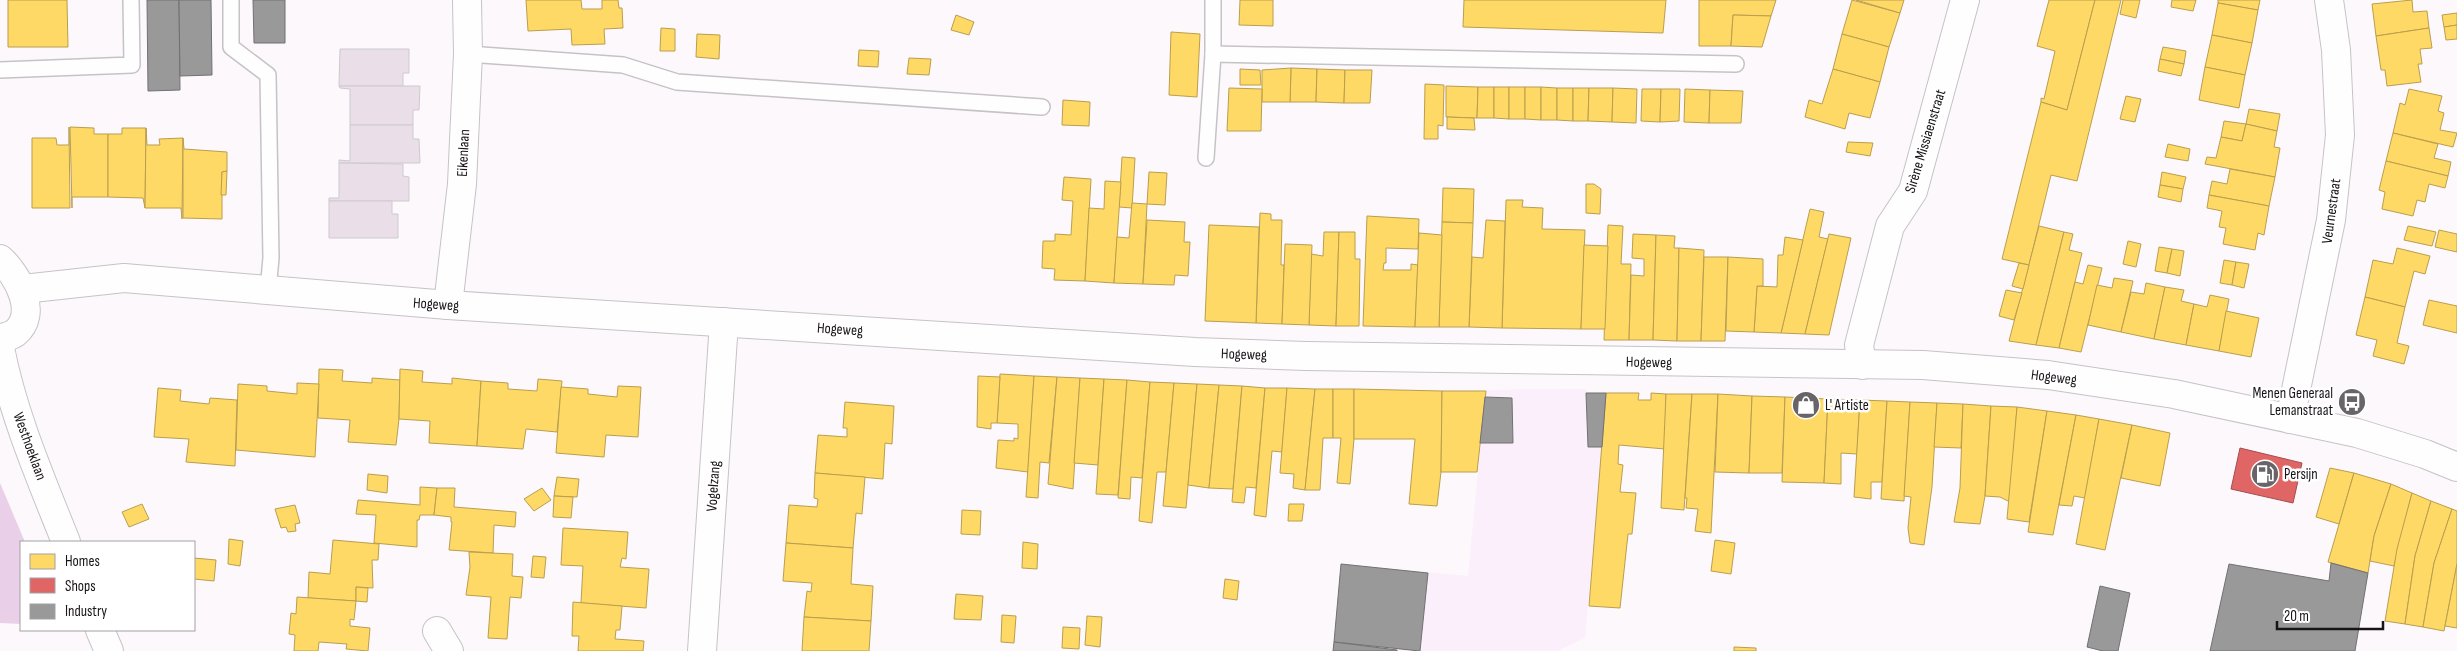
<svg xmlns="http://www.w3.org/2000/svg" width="2457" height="651" viewBox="0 0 2457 651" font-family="'Sofia Sans Condensed',sans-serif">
  <rect width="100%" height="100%" fill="#fcf8fc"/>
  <!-- built -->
  <polygon fill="#faeffa" points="1586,389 1588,447 1602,447 1585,638 1561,649 1560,651 1333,651 1341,564 1468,576 1486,390"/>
  <!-- forest -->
  <polygon fill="#eacfe8" points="0,483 25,542 21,542 21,624 0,623"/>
  <!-- homes -->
  <g fill="#ffd966" stroke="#ba9e4f">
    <polygon points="8,0 67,0 68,47 8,47"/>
    <polygon points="526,0 581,0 582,9 602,9 602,0 618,0 619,8 622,8 623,28 604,29 605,44 572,45 571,29 528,31"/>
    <polygon points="1240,0 1273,0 1273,26 1239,25"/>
    <polygon points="1464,0 1666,0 1663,33 1463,27"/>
    <polygon points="1699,0 1776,0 1771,16 1733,15 1731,46 1699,46"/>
    <polygon points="1852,0 1900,13 1889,47 1842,34"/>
    <polygon points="1856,0 1904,0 1900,13"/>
    <polygon points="2049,0 2095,0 2067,110 2041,102 2041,98 2044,99 2055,51 2037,46"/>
    <polygon points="2095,0 2121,0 2077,181 2051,175 2029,265 2002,259 2041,102 2067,110"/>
    <polygon points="2123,0 2140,0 2136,18 2120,14"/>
    <polygon points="2172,0 2196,0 2193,11 2171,7"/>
    <polygon points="2218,0 2260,0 2258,10 2218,3"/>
    <polygon points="2412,0 2413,12 2427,11 2429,28 2376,36 2372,4"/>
    <polygon points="2218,3 2258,10 2252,43 2212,35"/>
    <polygon points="2457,13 2457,25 2444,27 2442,15"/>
    <polygon points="956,15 974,22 969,35 951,30"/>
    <polygon points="1733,15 1771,16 1762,47 1731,46"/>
    <polygon points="2457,25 2457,39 2446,40 2444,27"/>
    <polygon points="661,28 675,29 675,51 660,51"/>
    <polygon points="2429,28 2432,48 2420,49 2422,64 2418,64 2421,82 2387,86 2385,70 2381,70 2376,36"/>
    <polygon points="1171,32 1200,34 1197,97 1169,95"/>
    <polygon points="697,34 720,35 719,59 696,57"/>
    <polygon points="1842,34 1889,47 1880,82 1833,69"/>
    <polygon points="2212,35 2252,43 2245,75 2205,67"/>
    <polygon points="2163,47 2186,51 2184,64 2160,59"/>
    <polygon points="859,50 879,51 878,67 858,66"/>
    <polygon points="909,58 931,59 929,75 907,74"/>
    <polygon points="2160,59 2184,64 2181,76 2158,71"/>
    <polygon points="2205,67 2245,75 2239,108 2199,100"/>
    <polygon points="1291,68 1317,69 1316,102 1290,102"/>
    <polygon points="1291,68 1290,102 1262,102 1262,70"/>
    <polygon points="1240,69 1260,70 1261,85 1240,85"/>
    <polygon points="1317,69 1345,70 1344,103 1316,102"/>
    <polygon points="1833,69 1880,82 1870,118 1849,113 1845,129 1805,117 1809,100 1822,104"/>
    <polygon points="1345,70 1372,70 1370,103 1344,103"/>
    <polygon points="1425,84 1444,85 1443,126 1438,125 1438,139 1424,139"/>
    <polygon points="1446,86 1478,87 1477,118 1446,117"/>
    <polygon points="1478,87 1494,87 1494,118 1477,118"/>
    <polygon points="1494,87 1509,87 1509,119 1494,118"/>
    <rect x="1509" y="87" width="16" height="32"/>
    <polygon points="1525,87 1541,87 1541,120 1525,119"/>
    <polygon points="1541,87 1557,88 1557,120 1541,120"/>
    <polygon points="1229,88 1262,89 1261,131 1227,131"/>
    <polygon points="1557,88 1573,88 1573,121 1557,120"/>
    <polygon points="1573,88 1589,88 1588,121 1573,121"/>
    <polygon points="1589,88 1613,88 1612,122 1588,121"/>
    <polygon points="1613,88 1637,89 1636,123 1612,122"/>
    <polygon points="1642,89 1661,89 1660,122 1641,121"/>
    <polygon points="1661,89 1680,89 1679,121 1660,122"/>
    <polygon points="1685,89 1710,90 1709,123 1684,122"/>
    <polygon points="2409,89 2442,96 2438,111 2444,113 2440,130 2457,133 2453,147 2393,133 2400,103 2405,105"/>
    <polygon points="1710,90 1743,91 1741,123 1709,123"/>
    <polygon points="2126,96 2141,99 2135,122 2120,119"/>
    <polygon points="1063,100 1090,102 1089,126 1062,125"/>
    <polygon points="2249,109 2280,114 2277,131 2246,124"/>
    <polygon points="1447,117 1474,118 1475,130 1447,129"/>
    <polygon points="2224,121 2246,124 2242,141 2221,137"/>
    <polygon points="2246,124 2277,131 2274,147 2280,148 2275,177 2205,164 2207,157 2216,158 2221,137 2242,141"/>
    <polygon points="69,127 70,208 32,208 32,138 56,138 57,145 69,145"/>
    <polygon points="70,127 94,128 94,134 108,134 108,197 72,197 72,208"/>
    <polygon points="122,128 146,128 145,208 143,198 108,197 108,134 122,134"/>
    <polygon points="146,128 147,145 160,145 159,139 183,138 182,219 181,208 145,208"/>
    <polygon points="2393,133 2438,144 2434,158 2451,162 2448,176 2386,161"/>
    <polygon points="183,138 184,149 227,152 227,171 222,172 222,219 183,218"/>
    <polygon points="1848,142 1873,143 1870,156 1846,152"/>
    <polygon points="2168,144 2190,149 2188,161 2165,157"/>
    <polygon points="1122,157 1135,158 1132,208 1119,207"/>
    <polygon points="2386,161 2448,176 2445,188 2429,184 2425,202 2417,200 2413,216 2382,209 2385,192 2379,190"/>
    <polygon points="2230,169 2275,177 2269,206 2209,195 2212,181 2227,184"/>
    <polygon points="227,171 226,195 221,195 222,172"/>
    <polygon points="1149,172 1167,173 1165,205 1147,204"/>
    <polygon points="2162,172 2186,177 2183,189 2160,185"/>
    <polygon points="1064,177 1091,179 1085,281 1054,280 1055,269 1042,268 1043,241 1055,241 1055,234 1071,235 1073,201 1062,200"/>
    <polygon points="1105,181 1121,182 1114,283 1085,281 1089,208 1104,209"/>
    <polygon points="1586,184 1594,184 1601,189 1600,214 1586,213"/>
    <polygon points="2160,185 2183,189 2181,202 2158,197"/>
    <polygon points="1443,188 1474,189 1473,223 1442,222"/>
    <polygon points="2209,195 2269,206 2264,235 2258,233 2255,250 2223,244 2226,228 2219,227 2222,211 2207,208"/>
    <polygon points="1506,200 1523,200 1522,207 1543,208 1542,229 1585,230 1581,329 1502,328"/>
    <polygon points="1132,203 1147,204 1143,284 1114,283 1117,237 1129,238"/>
    <polygon points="1810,209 1824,212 1819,237 1828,239 1805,334 1781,333"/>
    <polygon points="1260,213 1271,214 1271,220 1282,220 1281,265 1284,265 1282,324 1256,323"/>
    <polygon points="1367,216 1419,219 1418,249 1386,248 1386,263 1384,263 1383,270 1411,270 1411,264 1418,265 1415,327 1363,326"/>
    <polygon points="1147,220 1185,222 1184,242 1190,242 1188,276 1175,275 1174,285 1143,284"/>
    <polygon points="1486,220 1505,221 1502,328 1469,327 1472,257 1483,258"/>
    <polygon points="1442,222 1473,223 1469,327 1439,327"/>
    <polygon points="1209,225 1259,227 1256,323 1205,321"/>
    <polygon points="1608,225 1623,226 1621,264 1631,264 1629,340 1604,340"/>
    <polygon points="2039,226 2064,232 2036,345 2009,341"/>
    <polygon points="2408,226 2436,232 2432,246 2404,240"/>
    <polygon points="2439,230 2457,234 2457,252 2435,247"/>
    <polygon points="1324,232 1339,232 1336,326 1309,325 1311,254 1323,256"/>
    <polygon points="1339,232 1355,232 1355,259 1360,259 1359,326 1336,326"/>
    <polygon points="2064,232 2073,234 2069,250 2082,253 2059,348 2036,345"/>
    <polygon points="1419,233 1442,235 1439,327 1415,327"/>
    <polygon points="1633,234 1656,235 1653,340 1629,340 1631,275 1644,276 1644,259 1632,258"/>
    <polygon points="1829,234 1851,238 1829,335 1805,334"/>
    <polygon points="1656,235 1675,236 1674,248 1679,248 1677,341 1653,340"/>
    <polygon points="1785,237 1803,240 1781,333 1754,332 1757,286 1777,287 1778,255 1783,255"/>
    <polygon points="2128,241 2141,244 2136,267 2123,264"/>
    <polygon points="1285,244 1312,245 1309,325 1282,324"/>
    <polygon points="1584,245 1608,246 1605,329 1581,329"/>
    <polygon points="2159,247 2172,249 2167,273 2155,271"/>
    <polygon points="1679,248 1704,250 1701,341 1677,341"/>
    <polygon points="2397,248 2430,256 2425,274 2414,271 2405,307 2365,297 2373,260 2393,264"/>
    <polygon points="2172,249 2184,251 2180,276 2167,273"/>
    <polygon points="1704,257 1728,257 1725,341 1701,341"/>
    <polygon points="1728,257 1763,259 1763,286 1757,286 1754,332 1726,331"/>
    <polygon points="2224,260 2236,262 2232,285 2220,283"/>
    <polygon points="2236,262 2249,264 2244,288 2232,285"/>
    <polygon points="2019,263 2029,265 2023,289 2012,286"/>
    <polygon points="2088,265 2102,268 2081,352 2059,348 2075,282 2083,284"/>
    <polygon points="2114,278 2133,281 2121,332 2088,325 2097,285 2112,288"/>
    <polygon points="2146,283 2165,287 2154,339 2121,332 2131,292 2144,294"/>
    <polygon points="2165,287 2184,290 2181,301 2194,304 2186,345 2154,339"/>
    <polygon points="2006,290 2022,293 2014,320 1999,316"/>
    <polygon points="2210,295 2229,299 2219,351 2186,345 2194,304 2207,307"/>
    <polygon points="2365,297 2405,307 2397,343 2409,346 2404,364 2373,356 2377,340 2356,335"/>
    <polygon points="2429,300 2457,306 2457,333 2423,325"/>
    <polygon points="2226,311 2259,318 2251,357 2219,351"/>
    <polygon points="319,369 343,370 342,381 372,383 372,378 400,380 399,419 396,445 348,442 350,420 318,418"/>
    <polygon points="400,369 423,371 422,382 452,384 452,378 481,381 477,446 429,443 430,421 399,419"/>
    <polygon points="1000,374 1034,376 1028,472 996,468 998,440 1014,441 1014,438 1018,439 1018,424 997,423"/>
    <polygon points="978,376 1000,377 997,423 991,423 991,429 977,427"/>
    <polygon points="1034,376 1057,377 1049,463 1040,462 1038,498 1026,497"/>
    <polygon points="1057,377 1080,378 1073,489 1048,484"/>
    <polygon points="1080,378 1104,379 1098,465 1074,463"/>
    <polygon points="538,379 562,381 557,432 526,429 523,449 477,446 481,381 508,383 508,389 537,391"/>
    <polygon points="1104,379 1127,380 1118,495 1096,494"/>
    <polygon points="1127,380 1150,382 1142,478 1131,477 1130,499 1118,498"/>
    <polygon points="1150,382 1174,383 1166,472 1157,472 1152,523 1139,521"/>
    <polygon points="297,383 319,384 315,457 236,450 238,384 267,386 267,391 297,394"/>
    <polygon points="1174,383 1197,384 1186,508 1163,506"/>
    <polygon points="1197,384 1219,385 1209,488 1188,485"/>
    <polygon points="1219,385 1242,386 1233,489 1209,488"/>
    <polygon points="618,386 641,387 638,437 606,435 604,457 556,453 561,387 588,389 588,394 617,397"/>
    <polygon points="1242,386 1265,388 1256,488 1246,487 1244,503 1232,502"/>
    <polygon points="158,388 181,390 180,401 209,404 210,398 237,400 235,466 186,462 189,439 154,437"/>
    <polygon points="1265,388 1287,388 1282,452 1272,451 1266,517 1254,515"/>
    <polygon points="1287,388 1315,389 1305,490 1293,488 1294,474 1280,473"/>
    <polygon points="1315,389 1333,389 1333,438 1323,438 1320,490 1305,490"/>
    <polygon points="1333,389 1354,389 1354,439 1350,484 1337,483 1341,438 1333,438"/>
    <polygon points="1354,389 1442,391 1441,472 1437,506 1409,504 1415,439 1354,439"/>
    <polygon points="1442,391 1486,391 1477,472 1441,472"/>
    <polygon points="1606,393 1639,393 1638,400 1651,400 1651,393 1666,394 1665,449 1619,445 1618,464 1623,465 1620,492 1636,493 1632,534 1628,534 1620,608 1589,606"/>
    <polygon points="1666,394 1692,394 1684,510 1661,508"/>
    <polygon points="1692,394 1718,394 1711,533 1695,531 1698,509 1686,508 1687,498 1685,498"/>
    <polygon points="1718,394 1752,396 1749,473 1715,472"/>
    <polygon points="1752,396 1785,397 1782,473 1749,473"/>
    <polygon points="1785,397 1828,399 1824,483 1782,482"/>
    <polygon points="1828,399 1860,400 1857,454 1841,453 1841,484 1824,483"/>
    <polygon points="1860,400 1887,401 1882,482 1871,482 1871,499 1854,497"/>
    <polygon points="1887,401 1910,402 1904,501 1881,499"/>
    <polygon points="845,402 894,406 892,444 885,443 883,479 815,473 818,435 847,437 847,428 843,428"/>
    <polygon points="1910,402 1937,403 1932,487 1924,545 1910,543 1908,528 1911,497 1904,496"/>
    <polygon points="1937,403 1963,404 1961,448 1934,447"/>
    <polygon points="1963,404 1991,406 1985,496 1980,524 1954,522 1960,488"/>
    <polygon points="1991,406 2017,407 2010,502 2000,497 1985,496"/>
    <polygon points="2017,407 2047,411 2029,522 2007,519"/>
    <polygon points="2047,411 2076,415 2053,535 2028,532"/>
    <polygon points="2076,415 2099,419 2085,498 2074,496 2072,506 2059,505"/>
    <polygon points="2099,419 2132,425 2105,550 2076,544"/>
    <polygon points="2132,425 2170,433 2160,486 2121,478"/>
    <polygon points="2330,468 2354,473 2339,524 2316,517"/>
    <polygon points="815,473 865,477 862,514 856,513 853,548 786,543 789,505 817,507 818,499 814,498"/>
    <polygon points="2354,473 2391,484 2374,536 2368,573 2328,562"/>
    <polygon points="368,474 388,476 387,493 367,490"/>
    <polygon points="557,477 579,479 577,497 554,496"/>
    <polygon points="2391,484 2412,493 2394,566 2370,561 2374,536"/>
    <polygon points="420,487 437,488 434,515 420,515 419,520 417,520 417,547 374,543 376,515 356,514 358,500 420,505"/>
    <polygon points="437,488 455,488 454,507 516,512 515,527 494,525 493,553 449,550 452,522 451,522 451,517 434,515"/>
    <polygon points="542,488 551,500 534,511 524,499"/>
    <polygon points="2412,493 2431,501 2415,556 2405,624 2385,621 2397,549"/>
    <polygon points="554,496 573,497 571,518 553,517"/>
    <polygon points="2431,501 2452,509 2434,563 2423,627 2405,624 2415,556"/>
    <polygon points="142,504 149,519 129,527 122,512"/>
    <polygon points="1289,504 1304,504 1302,521 1288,521"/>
    <polygon points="295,505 300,523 295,524 296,531 288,532 286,527 281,528 275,509"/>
    <polygon points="2452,509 2457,511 2457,564 2444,631 2423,627 2434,563"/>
    <polygon points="962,510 981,511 980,535 961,534"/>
    <polygon points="563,528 628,532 626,559 622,558 620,567 649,569 646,608 581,603 583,566 561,565"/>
    <polygon points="229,539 243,541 240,566 228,564"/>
    <polygon points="333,540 379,544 378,560 372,560 373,588 356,587 356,601 308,598 309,572 330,574"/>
    <polygon points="1715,540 1735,543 1731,574 1711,571"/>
    <polygon points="1023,542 1038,544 1037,569 1022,568"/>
    <polygon points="786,543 853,548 851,584 873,586 871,621 804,617 807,591 811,592 812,583 783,581"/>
    <polygon points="469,552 513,554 512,576 523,577 521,598 510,597 507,639 488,638 491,597 466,595 470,567"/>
    <polygon points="533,556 546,557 544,578 531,577"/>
    <polygon points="194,558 216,560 214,581 194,579"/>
    <polygon points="2457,564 2457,628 2445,626"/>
    <polygon points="1225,579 1239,581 1237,600 1223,598"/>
    <polygon points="356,587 368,588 367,602 356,601"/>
    <polygon points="956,594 983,596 981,620 954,619"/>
    <polygon points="297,597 356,601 354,620 350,619 350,626 370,628 368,651 346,649 347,644 319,642 318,651 294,651 295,635 289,634 291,613 296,614"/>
    <polygon points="573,602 622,606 620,630 616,630 615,639 644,641 643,651 578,651 579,636 572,636"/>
    <polygon points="1002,615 1016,616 1014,643 1001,642"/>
    <polygon points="1087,616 1102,617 1100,647 1085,645"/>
    <polygon points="804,617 871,621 869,651 802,651"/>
    <polygon points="1063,627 1080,628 1079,649 1062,648"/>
    <polygon points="1734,647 1756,648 1756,651 1734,651"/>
  </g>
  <!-- shops -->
  <polygon fill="#e06666" stroke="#a44d4f" points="2240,448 2302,463 2293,503 2231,489"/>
  <!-- industry -->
  <g fill="#999" stroke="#727172">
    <polygon points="147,0 179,0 180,90 148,91"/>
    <polygon points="179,0 211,0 212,75 180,76"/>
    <polygon points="253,0 285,0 285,43 254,43"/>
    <polygon points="1586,393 1606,393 1602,447 1588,447"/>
    <polygon points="1485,397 1512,398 1513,443 1480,443"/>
    <polygon points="2331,563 2368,573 2355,651 2210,651 2229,564 2329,581"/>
    <polygon points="1341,564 1428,573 1420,651 1334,642"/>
    <polygon points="2100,586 2130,593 2118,651 2103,651 2087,647"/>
    <polygon points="1334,642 1397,650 1397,651 1333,651"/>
  </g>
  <!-- building -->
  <g fill="#eadfe9" stroke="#cdcacd">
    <polygon points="340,49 409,49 409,73 403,73 403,86 339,86"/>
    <polygon points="339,86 420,86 419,110 413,110 413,125 350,125 350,89 340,88"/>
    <polygon points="350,125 413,125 413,139 419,139 420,163 339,163 339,160 350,161"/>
    <polygon points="339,163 403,164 403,176 409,177 409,201 329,201 329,198 339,198"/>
    <polygon points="329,201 392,201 392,214 398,214 398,238 329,238"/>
  </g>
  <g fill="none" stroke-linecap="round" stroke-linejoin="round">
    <defs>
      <g id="service">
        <polyline points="231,0 231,47 268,75 271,258 268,290"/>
        <polyline points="468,54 623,65 677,82 1042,107"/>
        <polyline points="1213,54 1736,64"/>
        <polyline points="0,70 132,65 131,0"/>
        <polyline points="1206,158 1213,54 1213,0"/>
      </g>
      <g id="minor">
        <polyline points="23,289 124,278 448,305 1195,352 1306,356 1923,365 2048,375 2174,394 2357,433 2425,454 2457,467"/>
        <polyline points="448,305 462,184 468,54 467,0"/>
        <path d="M 0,348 C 13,415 41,479 66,542"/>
        <polyline points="1862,365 1859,345 1890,226 1913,191 1965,0"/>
        <polyline points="2290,419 2331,220 2340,135 2336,50 2329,0"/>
        <polyline points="100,630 109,651"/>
        <polyline points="437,631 449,651"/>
        <polyline points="702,651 724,322"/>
      </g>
      <path id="tertiary" d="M 0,259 C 18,275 39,314 15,333 C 11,336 4,337 0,339"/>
    </defs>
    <!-- service casing -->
    <use href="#service" stroke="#c6c3c6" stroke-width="18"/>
    <!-- minor casing -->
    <use href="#minor" stroke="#c6c3c6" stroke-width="30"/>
    <!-- tertiary casing -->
    <use href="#tertiary" stroke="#c6c3c6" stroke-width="30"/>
    <!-- service -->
    <use href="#service" stroke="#fffeff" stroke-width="15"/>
    <!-- minor -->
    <use href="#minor" stroke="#fffeff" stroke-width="28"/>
    <!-- tertiary -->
    <use href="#tertiary" stroke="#fffeff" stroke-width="28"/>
  </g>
  <!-- icons -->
  <defs>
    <symbol id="bus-disc" viewBox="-11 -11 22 22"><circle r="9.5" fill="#686468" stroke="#fff"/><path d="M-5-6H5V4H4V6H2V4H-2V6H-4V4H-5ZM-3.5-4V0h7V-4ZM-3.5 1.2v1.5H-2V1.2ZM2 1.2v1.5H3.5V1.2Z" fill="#fff"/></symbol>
    <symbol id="shop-disc" viewBox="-11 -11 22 22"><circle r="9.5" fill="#686468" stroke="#fff"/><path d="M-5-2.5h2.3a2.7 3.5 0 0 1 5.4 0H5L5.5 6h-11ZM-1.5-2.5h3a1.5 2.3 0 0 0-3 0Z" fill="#fff"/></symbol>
    <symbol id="fuel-disc" viewBox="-11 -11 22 22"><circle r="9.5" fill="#686468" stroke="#fff"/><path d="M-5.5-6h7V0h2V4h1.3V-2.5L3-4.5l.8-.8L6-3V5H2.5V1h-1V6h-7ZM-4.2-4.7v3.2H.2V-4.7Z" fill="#fff"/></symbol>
  </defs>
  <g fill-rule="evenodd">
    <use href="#bus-disc" x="2336" y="386" width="32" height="32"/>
    <use href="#shop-disc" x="1790" y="389" width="32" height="32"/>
    <use href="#fuel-disc" x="2249" y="458" width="32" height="32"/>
  </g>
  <g text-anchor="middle" stroke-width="5" stroke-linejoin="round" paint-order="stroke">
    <!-- street labels -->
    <g font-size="15" fill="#181418" stroke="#fff">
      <text transform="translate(1925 141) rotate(-73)" y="5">Sirène Missiaenstraat</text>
      <text transform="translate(463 153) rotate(-87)" y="5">Eikenlaan</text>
      <text transform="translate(2331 211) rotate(-82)" y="5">Veurnestraat</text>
      <text transform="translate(436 304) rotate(4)" y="5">Hogeweg</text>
      <text transform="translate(840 329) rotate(4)" y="5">Hogeweg</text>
      <text transform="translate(1244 354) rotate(2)" y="5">Hogeweg</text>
      <text transform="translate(1649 362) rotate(1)" y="5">Hogeweg</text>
      <text transform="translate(2054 377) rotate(7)" y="5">Hogeweg</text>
      <text transform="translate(30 446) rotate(70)" y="5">Westhoeklaan</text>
      <text transform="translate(713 486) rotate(-86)" y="5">Vogelzang</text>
    </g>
    <!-- poi labels -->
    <g font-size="15" fill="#181418" stroke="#fff" text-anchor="start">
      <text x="2333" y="398" text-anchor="end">Menen Generaal<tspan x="2333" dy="17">Lemanstraat</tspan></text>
      <text x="1825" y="410">L' Artiste</text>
      <text x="2284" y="479">Persijn</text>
    </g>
  </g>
  <!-- legend -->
  <rect x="20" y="541" width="175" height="90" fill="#ffffff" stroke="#a3a1a3"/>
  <rect x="30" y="554" width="25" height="15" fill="#ffd966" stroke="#a3a1a3"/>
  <text x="65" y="566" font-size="15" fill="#181418">Homes</text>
  <rect x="30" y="578" width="25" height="15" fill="#e06666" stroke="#a3a1a3"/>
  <text x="65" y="591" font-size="15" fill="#181418">Shops</text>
  <rect x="30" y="604" width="25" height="15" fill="#999999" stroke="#a3a1a3"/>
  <text x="65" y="616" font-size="15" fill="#181418">Industry</text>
  <!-- scale -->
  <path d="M2277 621v8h106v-8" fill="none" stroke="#181418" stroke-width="2.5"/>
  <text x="2284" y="621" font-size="15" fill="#181418" stroke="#ffffff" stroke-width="4" paint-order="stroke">20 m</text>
</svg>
